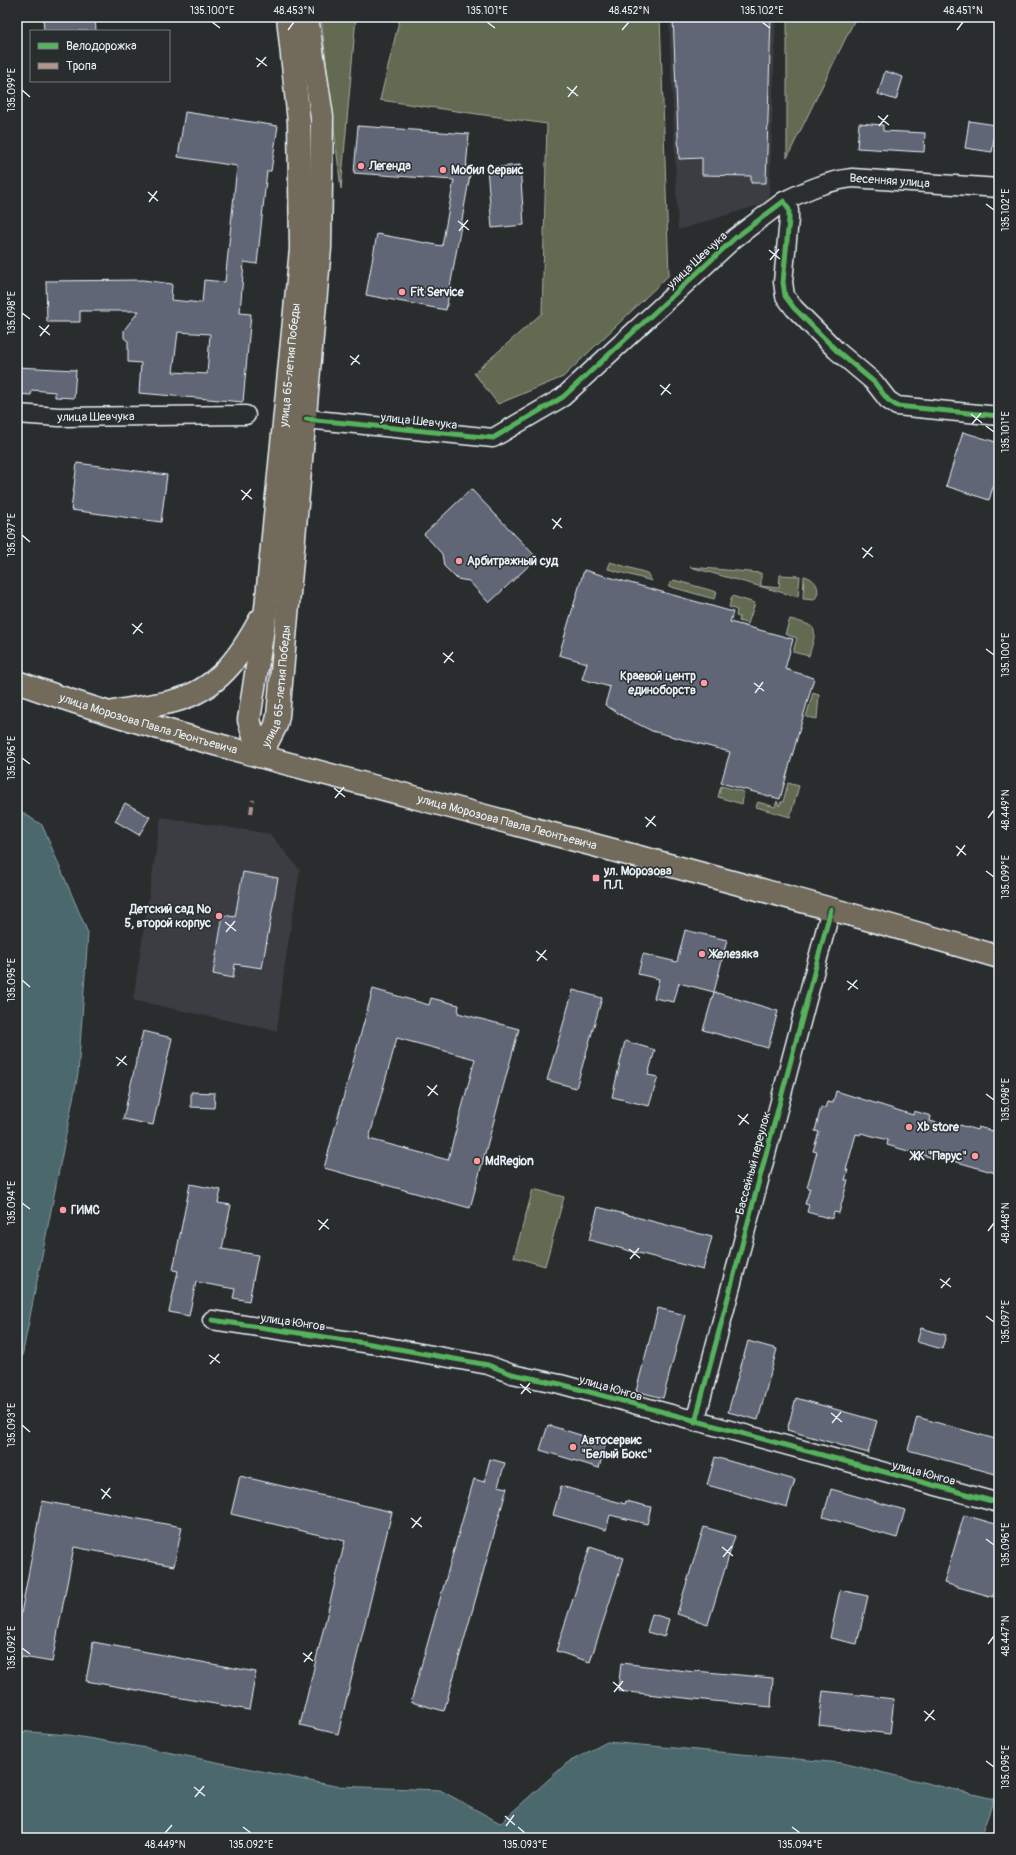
<svg xmlns="http://www.w3.org/2000/svg" width="1016" height="1855" viewBox="0 0 1016 1855" font-family="Pangolin,sans-serif">
  <rect width="100%" height="100%" fill="#2a2d2e"/>
  <filter id="ink" filterUnits="userSpaceOnUse"><feTurbulence type="fractalNoise" baseFrequency=".025" numOctaves="2"/><feDisplacementMap in="SourceGraphic" scale="8" xChannelSelector="R" yChannelSelector="G"/><feConvolveMatrix kernelMatrix="1 2 1 2 8 2 1 2 1" color-interpolation-filters="sRGB"/></filter>
  <g filter="url(#ink)">
    <!-- built -->
    <g fill="#3a3e43">
      <polygon points="669,17 776,17 769,202 678,230"/>
      <polygon points="161,817 270,834 300,870 285,962 277,1031 133,1000"/>
    </g>
    <!-- green -->
    <g fill="#626b51" stroke="#a5aea4">
      <polygon points="321,17 356,17 341,189"/>
      <polygon points="400,17 660,17 669,275 563,377 498,404 474,373 542,313 547,124 380,100"/>
      <polygon points="787,17 856,17 787,158"/>
      <polygon points="610,562 647,573 652,581 608,569"/>
      <polygon points="690,567 761,573 761,586 779,588 780,575 800,576 798,597"/>
      <path d="M 804,576 C 815,578 823,590 814,600 L 803,599 Z"/>
      <polygon points="674,580 717,592 714,599 668,586"/>
      <polygon points="732,596 755,603 748,624 739,621 740,617 736,616 737,610 729,607"/>
      <path d="M 790,619 C 820,627 817,627 809,656 L 793,652 L 797,638 L 785,634 Z"/>
      <polygon points="813,693 819,695 817,719 806,717"/>
      <polygon points="788,783 799,786 790,817 756,807 758,802 775,807 777,801 779,806 781,802 783,802"/>
      <polygon points="721,786 744,792 742,804 718,797"/>
      <polygon points="533,1189 564,1197 545,1266 514,1257"/>
    </g>
    <!-- water -->
    <g fill="#4b696d" stroke="#8a9fa5">
      <polygon points="17,809 42,825 88,933 78,1074 17,1382"/>
      <polygon points="17,1731 69,1735 147,1748 335,1786 440,1790 500,1823 567,1763 607,1742 842,1763 994,1799 980,1838 17,1838"/>
    </g>
    <!-- building -->
    <g fill="#606674" stroke="#e8f1f8" fill-rule="evenodd">
      <polygon points="43,17 95,17 96,31 44,31"/>
      <polygon points="673,17 771,17 766,183 751,183 751,176 702,175 702,158 679,159"/>
      <polygon points="885,71 903,77 896,100 878,94"/>
      <path d="M 185,112 L 278,126 L 271,171 L 267,171 L 257,264 L 244,262 L 240,313 L 251,314 L 243,402 L 139,393 L 141,363 L 128,362 L 128,341 L 124,338 L 124,330 L 139,311 L 80,311 L 80,322 L 47,322 L 46,281 L 143,280 L 172,284 L 171,300 L 202,303 L 204,280 L 225,282 L 237,166 L 178,157 ZM 178,332 L 210,334 L 207,374 L 173,372 Z"/>
      <polygon points="969,121 996,125 992,152 965,148"/>
      <polygon points="859,123 883,125 883,131 925,133 924,152 857,148"/>
      <polygon points="358,126 469,134 466,169 471,169 446,310 366,295 377,234 442,246 454,180 354,173"/>
      <polygon points="520,165 524,225 492,228 487,168"/>
      <polygon points="17,367 76,370 74,398 55,397 55,392 32,390 31,395 17,394"/>
      <polygon points="963,432 999,443 999,468 989,500 946,486"/>
      <polygon points="77,463 167,475 161,522 71,510"/>
      <polygon points="471,489 537,558 489,603 469,581 457,579 444,566 442,554 424,534"/>
      <polygon points="584,570 733,612 730,622 793,639 785,669 814,678 780,799 721,783 730,752 652,731 626,718 605,705 610,687 582,679 587,663 559,655"/>
      <polygon points="125,803 150,817 139,835 115,821"/>
      <polygon points="243,872 278,878 262,968 235,964 233,978 213,974 223,915 235,917"/>
      <polygon points="685,930 727,940 714,992 679,983 674,1002 654,998 659,979 638,974 643,954 677,962"/>
      <path d="M 373,989 L 429,1005 L 431,998 L 459,1005 L 458,1013 L 519,1029 L 470,1208 L 324,1168 ZM 397,1038 L 475,1059 L 448,1160 L 369,1139 Z"/>
      <polygon points="573,990 602,998 576,1088 547,1080"/>
      <polygon points="714,992 778,1011 768,1048 703,1030"/>
      <polygon points="143,1031 172,1038 153,1125 123,1119"/>
      <polygon points="625,1041 655,1050 648,1075 658,1077 649,1106 612,1097"/>
      <polygon points="836,1091 913,1115 914,1111 931,1116 930,1121 958,1129 960,1125 977,1130 978,1127 997,1132 995,1139 999,1141 999,1174 933,1155 933,1158 887,1145 888,1140 861,1133 860,1135 856,1134 846,1170 848,1170 845,1180 848,1180 839,1213 834,1212 832,1219 807,1212 809,1205 805,1204 810,1188 807,1187 817,1152 813,1151 819,1132 815,1131 821,1107 825,1108 827,1102 833,1103"/>
      <polygon points="191,1092 215,1093 214,1108 191,1107"/>
      <polygon points="190,1184 221,1190 218,1203 231,1205 222,1249 258,1255 249,1301 233,1298 235,1289 196,1282 189,1316 169,1312 178,1271 173,1270"/>
      <polygon points="598,1207 712,1237 703,1270 589,1240"/>
      <polygon points="658,1308 685,1315 663,1398 636,1391"/>
      <polygon points="921,1328 946,1335 942,1349 917,1342"/>
      <polygon points="748,1341 777,1349 758,1420 728,1412"/>
      <polygon points="796,1398 877,1421 868,1453 787,1430"/>
      <polygon points="917,1417 999,1440 999,1475 908,1450"/>
      <polygon points="548,1425 606,1443 599,1468 540,1450"/>
      <polygon points="715,1457 795,1480 787,1507 707,1485"/>
      <polygon points="490,1459 505,1463 498,1486 507,1488 444,1711 411,1702 474,1479 484,1482"/>
      <polygon points="240,1476 392,1512 338,1734 300,1725 345,1541 231,1514"/>
      <polygon points="561,1486 625,1504 626,1501 651,1507 647,1524 610,1515 606,1530 553,1515"/>
      <polygon points="831,1489 905,1510 897,1538 823,1517"/>
      <polygon points="42,1501 182,1527 174,1566 74,1547 52,1662 17,1656 17,1635"/>
      <polygon points="964,1515 999,1525 999,1576 993,1597 944,1583"/>
      <polygon points="704,1527 735,1536 708,1624 677,1614"/>
      <polygon points="590,1547 624,1558 590,1662 556,1651"/>
      <polygon points="840,1590 868,1596 857,1644 830,1638"/>
      <polygon points="652,1614 669,1619 664,1637 647,1632"/>
      <polygon points="93,1642 256,1672 249,1710 86,1681"/>
      <polygon points="621,1663 695,1672 695,1671 773,1678 771,1707 618,1691"/>
      <polygon points="823,1691 894,1699 890,1734 819,1725"/>
    </g>
    <g fill="none" stroke-linecap="round" stroke-linejoin="round">
      <defs>
        <g id="minor">
          <path id="s1" d="M 784,201 C 807,190 827,181 852,178 L 999,188"/>
          <path id="s2" d="M 17,414 L 59,417 L 246,415"/>
          <polyline points="306,419 493,438 563,397 735,238 784,201 789,210 789,219 783,282 785,296 794,308 836,350 874,382 888,400 897,406 999,416"/>
          <polyline points="212,1320 371,1344 488,1365 512,1374 560,1384 999,1503"/>
          <polyline points="695,1422 831,909"/>
        </g>
        <g id="primary">
          <path id="s3" d="M 17,682 C 144,728 275,760 406,795 C 604,848 802,899 999,957"/>
          <path d="M 114,712 C 133,708 154,706 174,701 C 217,690 240,657 260,620"/>
          <path id="s4" d="M 260,756 L 276,725 L 278,716 L 320,248 L 322,117 L 307,17"/>
          <path id="s5" d="M 260,756 L 249,720 L 266,608 L 301,249 L 299,122 L 288,17"/>
        </g>
      </defs>
      <!-- minor casing -->
      <use href="#minor" stroke="#e8f1f8" stroke-width="21"/>
      <!-- primary casing -->
      <use href="#primary" stroke="#e8f1f8" stroke-width="25"/>
      <!-- minor -->
      <use href="#minor" stroke="#2a2d2e" stroke-width="18"/>
      <!-- primary -->
      <use href="#primary" stroke="#726b5a" stroke-width="22"/>
      <!-- quiet -->
      <polyline stroke="#b2968c" stroke-width="4" stroke-dasharray="8 4" stroke-linecap="butt" points="251,813 253,800"/>
      <defs>
        <g id="cycleway">
          <polyline points="306,419 493,438 563,397 735,238 784,201 789,210 789,219 783,282 785,296 794,308 836,350 874,382 888,400 897,406 999,416"/>
          <polyline points="212,1320 371,1344 488,1365 512,1374 560,1384 999,1503"/>
          <polyline points="695,1422 831,909"/>
        </g>
      </defs>
      <!-- cycleway casing -->
      <use href="#cycleway" stroke="#2a2d2e" stroke-width="8"/>
      <!-- cycleway -->
      <use href="#cycleway" stroke="#56b35d" stroke-width="5"/>
    </g>
  </g>
  <!-- ticks -->
  <path fill="none" stroke="#e8f1f8" stroke-width="1.5" d="M 212,22 L 220,28M 487,22 L 495,28M 762,22 L 770,28M 288,30 L 294,22M 622,30 L 629,22M 957,30 L 963,22M 256,58 L 267,66M 257,67 L 266,57M 567,87 L 578,96M 22,90 L 30,97M 568,97 L 577,86M 878,116 L 889,125M 879,126 L 888,115M 148,192 L 158,201M 149,202 L 157,191M 986,204 L 994,210M 458,221 L 469,230M 459,231 L 468,220M 769,250 L 780,259M 770,260 L 779,249M 22,313 L 30,319M 39,326 L 50,335M 40,336 L 49,325M 350,356 L 360,364M 351,365 L 359,355M 660,385 L 671,394M 661,395 L 670,384M 971,414 L 982,423M 972,424 L 981,413M 986,426 L 994,432M 241,490 L 252,499M 242,500 L 251,489M 552,519 L 562,528M 553,529 L 561,518M 22,535 L 30,542M 862,548 L 873,557M 863,558 L 872,547M 132,624 L 143,633M 133,634 L 142,623M 986,649 L 994,655M 443,653 L 454,662M 444,663 L 453,652M 754,683 L 764,691M 755,693 L 763,682M 22,758 L 30,764M 334,788 L 345,797M 335,798 L 344,787M 645,817 L 656,826M 988,818 L 994,810M 646,827 L 655,816M 956,846 L 966,855M 957,856 L 965,845M 986,871 L 994,877M 225,922 L 236,931M 226,932 L 235,921M 536,951 L 547,960M 537,961 L 546,950M 22,980 L 30,987M 847,981 L 858,989M 848,990 L 857,980M 116,1057 L 127,1065M 117,1066 L 126,1056M 427,1086 L 438,1095M 986,1094 L 994,1100M 428,1096 L 437,1085M 738,1115 L 749,1124M 739,1125 L 748,1114M 22,1203 L 30,1209M 318,1220 L 329,1229M 319,1230 L 328,1219M 988,1231 L 994,1223M 629,1249 L 640,1258M 630,1259 L 639,1248M 940,1279 L 951,1287M 941,1288 L 950,1278M 986,1316 L 994,1322M 209,1355 L 220,1363M 210,1364 L 219,1354M 520,1384 L 531,1393M 521,1394 L 530,1383M 831,1413 L 842,1422M 832,1423 L 841,1412M 22,1425 L 30,1432M 101,1489 L 111,1498M 102,1499 L 110,1488M 411,1518 L 422,1527M 412,1528 L 421,1517M 986,1539 L 994,1545M 722,1547 L 733,1556M 723,1557 L 732,1546M 988,1644 L 994,1636M 22,1648 L 30,1654M 303,1653 L 313,1661M 304,1662 L 312,1652M 613,1682 L 624,1691M 614,1692 L 623,1681M 924,1711 L 935,1720M 925,1721 L 934,1710M 986,1761 L 994,1767M 194,1787 L 205,1796M 195,1797 L 204,1786M 505,1816 L 515,1825M 506,1826 L 514,1815M 243,1827 L 251,1833M 518,1827 L 525,1833M 792,1827 L 800,1833M 165,1833 L 172,1825"/>
  <!-- markers -->
  <g fill="#ff9aa2" stroke="#2a2d2e" stroke-width="1.5">
    <circle cx="361" cy="166" r="4"/>
    <circle cx="443" cy="170" r="4"/>
    <circle cx="402" cy="292" r="4"/>
    <circle cx="459" cy="561" r="4"/>
    <circle cx="704" cy="683" r="4"/>
    <rect x="592" y="874" width="8" height="8" rx="2"/>
    <circle cx="219" cy="916" r="4"/>
    <circle cx="702" cy="954" r="4"/>
    <circle cx="909" cy="1127" r="4"/>
    <circle cx="975" cy="1156" r="4"/>
    <circle cx="477" cy="1161" r="4"/>
    <circle cx="63" cy="1210" r="4"/>
    <circle cx="573" cy="1447" r="4"/>
  </g>
  <g text-anchor="middle" stroke-width="3" stroke-linejoin="round" paint-order="stroke">
    <!-- poi labels -->
    <g font-size="12" font-weight="bold" fill="#e8f1f8" stroke="#2a2d2e" text-anchor="start">
      <text x="369" y="170">Легенда</text>
      <text x="451" y="174">Мобил Сервис</text>
      <text x="410" y="296">Fit Service</text>
      <text x="467" y="565">Арбитражный суд</text>
      <text x="696" y="680" text-anchor="end">Краевой центр<tspan x="696" dy="14">единоборств</tspan></text>
      <text x="604" y="875">ул. Морозова<tspan x="604" dy="14">П.Л.</tspan></text>
      <text x="211" y="913" text-anchor="end">Детский сад №<tspan x="211" dy="14">5, второй корпус</tspan></text>
      <text x="710" y="958">Железяка</text>
      <text x="917" y="1131">Xb store</text>
      <text x="967" y="1160" text-anchor="end">ЖК "Парус"</text>
      <text x="485" y="1165">MdRegion</text>
      <text x="71" y="1214">ГИМС</text>
      <text x="581" y="1444">Автосервис<tspan x="581" dy="14">"Белый Бокс"</tspan></text>
    </g>
    <!-- street labels -->
    <g font-size="12" fill="#e8f1f8" stroke="#2a2d2e">
      <text dy="4" stroke="none"><textPath href="#s1" startOffset="110">Весенняя улица</textPath></text>
      <text transform="translate(697 260) rotate(-43)" y="4">улица Шевчука</text>
      <text dy="4" stroke="none"><textPath href="#s5" startOffset="395">улица 65-летия Победы</textPath></text>
      <text dy="4" stroke="none"><textPath href="#s2" startOffset="79">улица Шевчука</textPath></text>
      <text transform="translate(419 421) rotate(6)" y="4">улица Шевчука</text>
      <text dy="4" stroke="none"><textPath href="#s4" startOffset="73">улица 65-летия Победы</textPath></text>
      <text dy="4" stroke="none"><textPath href="#s3" startOffset="138">улица Морозова Павла Леонтьевича</textPath></text>
      <text dy="4" stroke="none"><textPath href="#s3" startOffset="510">улица Морозова Павла Леонтьевича</textPath></text>
      <text transform="translate(753 1163) rotate(-75)" y="4">Бассейный переулок</text>
      <text transform="translate(293 1322) rotate(8)" y="4">улица Юнгов</text>
      <text transform="translate(611 1388) rotate(16)" y="4">улица Юнгов</text>
      <text transform="translate(924 1473) rotate(15)" y="4">улица Юнгов</text>
    </g>
  </g>
  <!-- margin -->
  <rect width="1016" height="1855" fill="none" stroke="#2a2d2e" stroke-width="44"/>
  <!-- legend -->
  <rect x="30" y="30" width="140" height="52" fill="#2a2d2e" stroke="#767b7f"/>
  <rect x="38" y="43" width="20" height="6" fill="#56b35d" stroke="#767b7f"/>
  <text x="66" y="50" font-size="12" fill="#e8f1f8">Велодорожка</text>
  <rect x="38" y="63" width="20" height="6" fill="#b2968c" stroke="#767b7f"/>
  <text x="66" y="70" font-size="12" fill="#e8f1f8">Тропа</text>
  <rect x="22" y="22" width="972" height="1811" fill="none" stroke="#e8f1f8" stroke-width="1.5"/>
  <g font-size="10" text-anchor="middle" fill="#e8f1f8">
    <text x="212" y="14">135.100°E</text>
    <text x="294" y="14">48.453°N</text>
    <text x="487" y="14">135.101°E</text>
    <text x="629" y="14">48.452°N</text>
    <text x="762" y="14">135.102°E</text>
    <text x="963" y="14">48.451°N</text>
    <text transform="translate(11 90) rotate(-90)" y="4">135.099°E</text>
    <text transform="translate(1005 210) rotate(-90)" y="4">135.102°E</text>
    <text transform="translate(11 313) rotate(-90)" y="4">135.098°E</text>
    <text transform="translate(1005 432) rotate(-90)" y="4">135.101°E</text>
    <text transform="translate(11 535) rotate(-90)" y="4">135.097°E</text>
    <text transform="translate(1005 655) rotate(-90)" y="4">135.100°E</text>
    <text transform="translate(11 758) rotate(-90)" y="4">135.096°E</text>
    <text transform="translate(1005 810) rotate(-90)" y="4">48.449°N</text>
    <text transform="translate(1005 877) rotate(-90)" y="4">135.099°E</text>
    <text transform="translate(11 980) rotate(-90)" y="4">135.095°E</text>
    <text transform="translate(1005 1100) rotate(-90)" y="4">135.098°E</text>
    <text transform="translate(11 1203) rotate(-90)" y="4">135.094°E</text>
    <text transform="translate(1005 1223) rotate(-90)" y="4">48.448°N</text>
    <text transform="translate(1005 1322) rotate(-90)" y="4">135.097°E</text>
    <text transform="translate(11 1425) rotate(-90)" y="4">135.093°E</text>
    <text transform="translate(1005 1545) rotate(-90)" y="4">135.096°E</text>
    <text transform="translate(1005 1636) rotate(-90)" y="4">48.447°N</text>
    <text transform="translate(11 1648) rotate(-90)" y="4">135.092°E</text>
    <text transform="translate(1005 1767) rotate(-90)" y="4">135.095°E</text>
    <text x="165" y="1848">48.449°N</text>
    <text x="251" y="1848">135.092°E</text>
    <text x="525" y="1848">135.093°E</text>
    <text x="800" y="1848">135.094°E</text>
  </g>
</svg>
